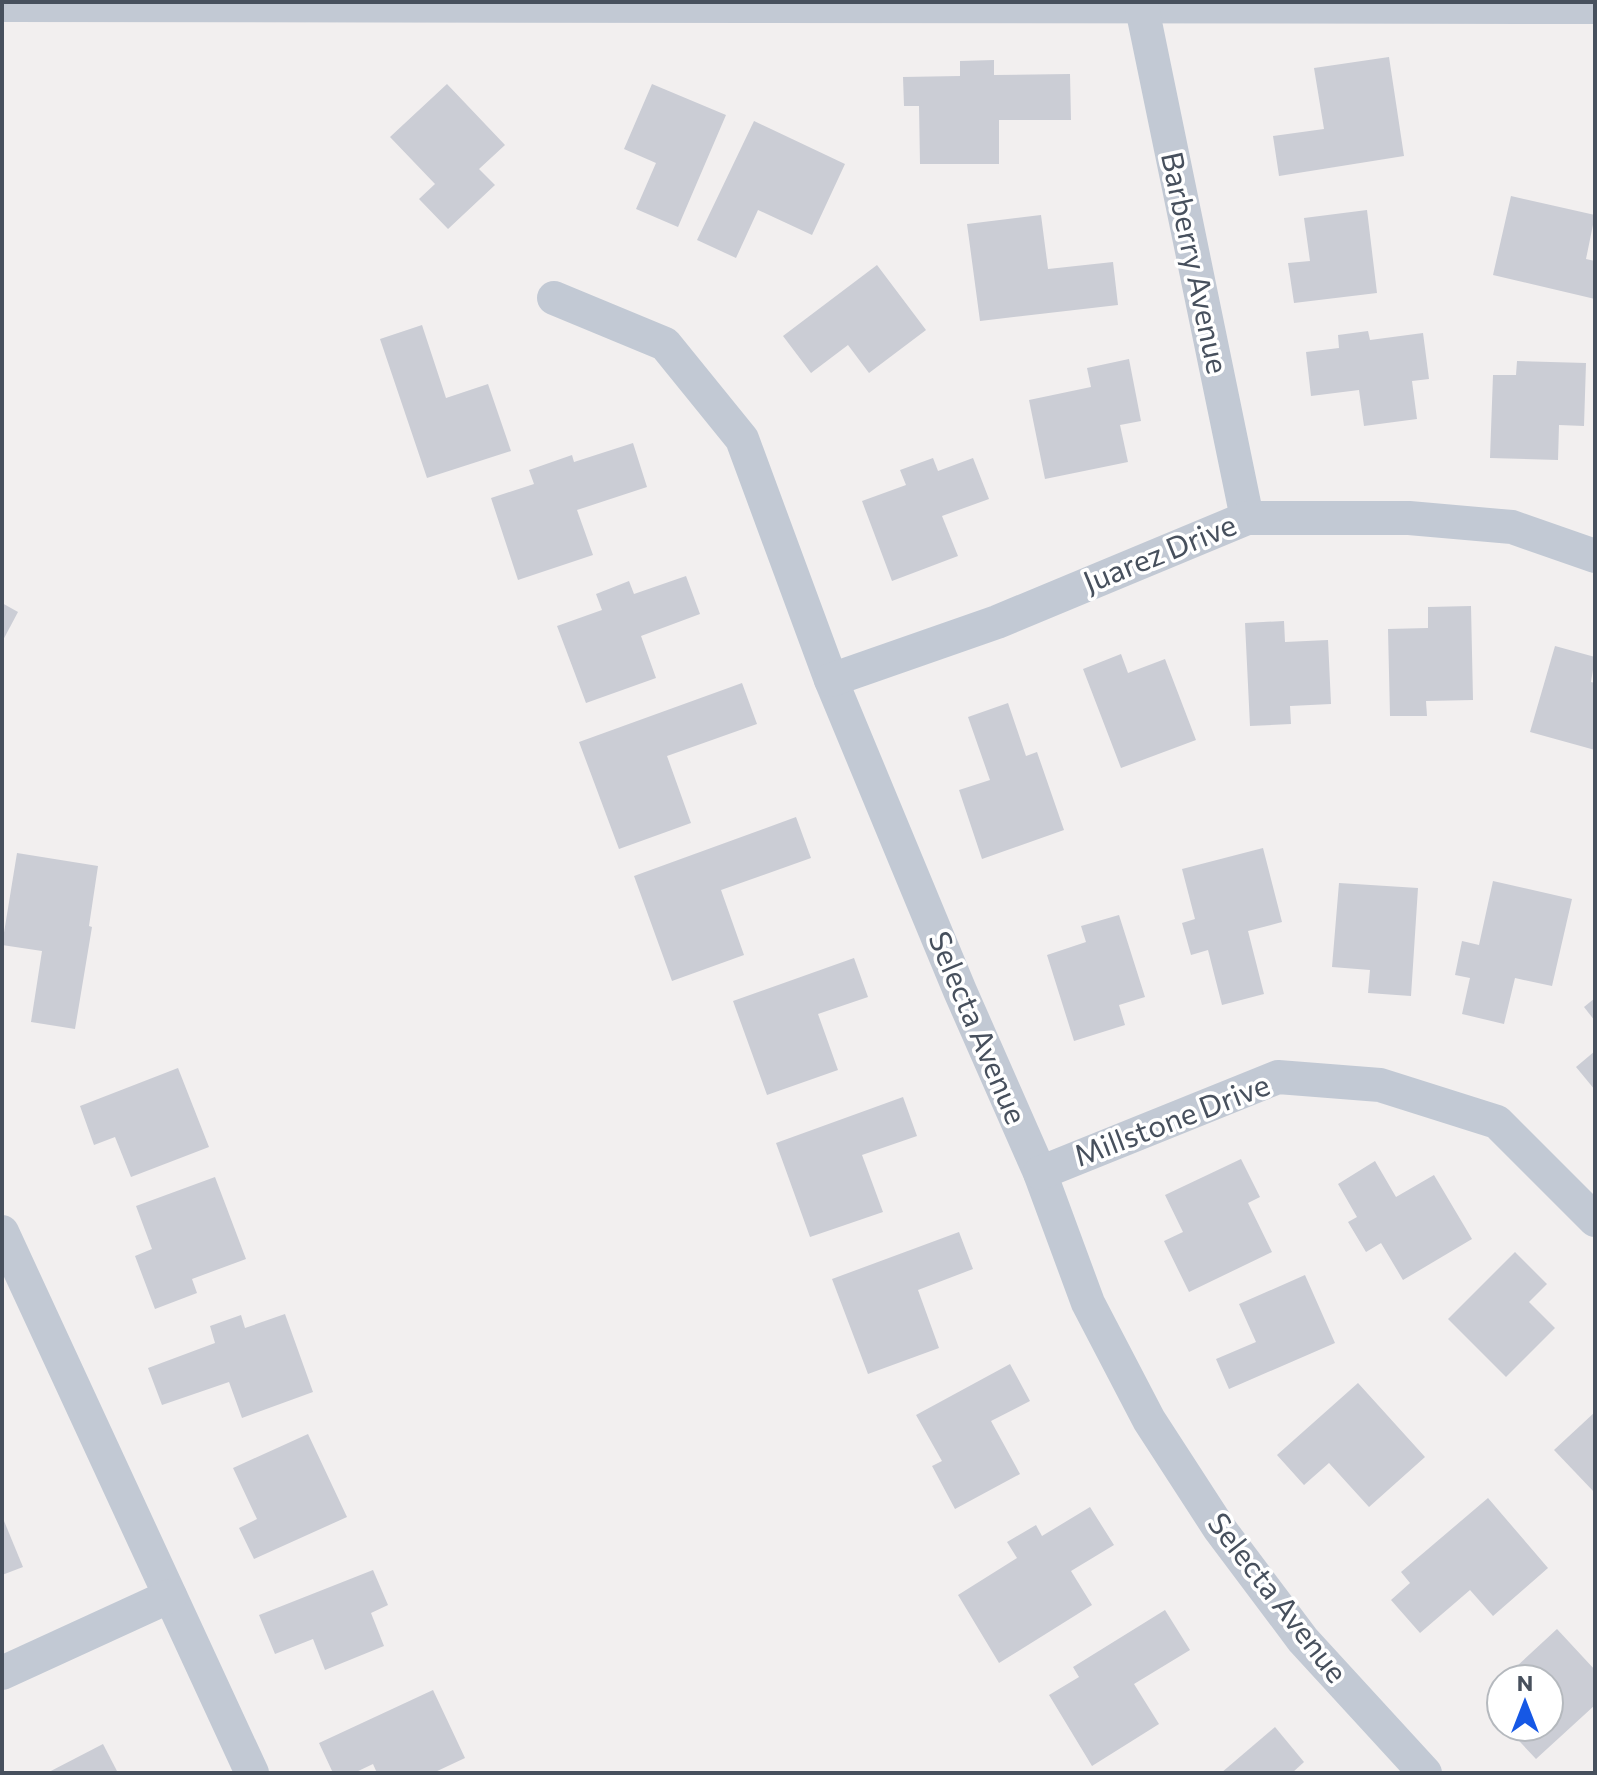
<svg xmlns="http://www.w3.org/2000/svg" width="1597" height="1775" viewBox="0 0 1597 1775" font-family="Commissioner,sans-serif">
  <rect width="100%" height="100%" fill="#f2efef"/>
  <!-- building -->
  <g fill="#cbcdd5">
    <polygon points="1389,57 1404,156 1279,176 1273,136 1324,129 1314,68"/>
    <polygon points="994,60 994,75 1070,74 1071,120 999,120 999,164 920,164 919,106 904,106 903,77 960,76 960,61"/>
    <polygon points="447,84 505,145 479,169 495,185 448,229 419,199 435,184 390,137"/>
    <polygon points="652,84 726,115 678,227 636,209 656,163 624,149"/>
    <polygon points="754,121 845,164 812,235 758,210 736,258 697,240"/>
    <polygon points="1511,196 1595,215 1586,259 1595,261 1595,299 1493,275"/>
    <polygon points="1367,210 1377,293 1294,303 1288,263 1310,261 1304,218"/>
    <polygon points="1041,215 1048,269 1113,262 1118,305 980,321 967,224"/>
    <polygon points="877,265 926,330 869,373 848,345 811,373 783,336"/>
    <polygon points="422,325 446,398 488,384 511,451 427,478 380,339"/>
    <polygon points="1368,331 1370,340 1423,333 1429,379 1412,381 1417,419 1364,426 1359,390 1311,396 1306,352 1339,348 1338,335"/>
    <polygon points="1129,359 1141,421 1120,425 1128,462 1045,479 1029,400 1091,387 1087,368"/>
    <polygon points="1517,361 1586,363 1584,426 1559,425 1558,460 1490,458 1493,375 1516,375"/>
    <polygon points="633,443 647,487 577,510 593,555 518,580 491,498 534,484 529,470 572,455 574,462"/>
    <polygon points="933,458 938,471 973,458 989,499 942,516 958,556 892,581 862,501 906,485 900,470"/>
    <polygon points="686,576 700,614 641,636 656,678 586,703 557,626 602,610 596,594 629,581 634,594"/>
    <polygon points="2,603 18,612 2,642"/>
    <polygon points="1471,606 1473,700 1426,701 1427,716 1390,716 1388,629 1428,628 1428,607"/>
    <polygon points="1284,621 1285,642 1328,640 1331,704 1290,706 1291,724 1250,726 1245,623"/>
    <polygon points="1555,646 1595,657 1591,682 1595,683 1595,750 1530,732"/>
    <polygon points="1121,654 1128,673 1165,659 1196,740 1121,768 1083,669"/>
    <polygon points="742,683 757,724 667,756 691,823 619,849 579,742"/>
    <polygon points="1008,703 1026,756 1037,752 1064,830 982,859 959,790 990,780 968,717"/>
    <polygon points="796,817 811,858 721,890 744,955 672,981 634,876"/>
    <polygon points="1263,848 1282,922 1248,931 1264,994 1222,1005 1208,950 1191,955 1182,923 1195,919 1182,869"/>
    <polygon points="17,853 98,866 89,926 92,927 75,1029 31,1022 42,951 2,945"/>
    <polygon points="1493,881 1572,899 1552,986 1515,978 1504,1024 1462,1014 1470,978 1455,975 1462,941 1479,945"/>
    <polygon points="1339,883 1418,888 1411,996 1368,993 1370,970 1332,967"/>
    <polygon points="1119,915 1145,997 1119,1005 1125,1025 1074,1041 1047,955 1086,942 1081,926"/>
    <polygon points="854,958 868,997 818,1014 838,1070 767,1095 733,1001"/>
    <polygon points="1595,998 1595,1021 1584,1007"/>
    <polygon points="1595,1051 1595,1090 1576,1067"/>
    <polygon points="178,1068 209,1147 131,1177 115,1137 94,1145 80,1106"/>
    <polygon points="903,1097 917,1136 862,1155 883,1212 810,1237 776,1143"/>
    <polygon points="1241,1159 1260,1197 1248,1203 1272,1252 1189,1292 1164,1241 1183,1232 1165,1195"/>
    <polygon points="1375,1161 1396,1197 1434,1175 1472,1239 1403,1280 1381,1243 1366,1252 1348,1222 1357,1217 1338,1184"/>
    <polygon points="215,1177 246,1259 192,1279 197,1293 155,1309 135,1256 152,1249 136,1206"/>
    <polygon points="959,1232 973,1269 918,1290 939,1348 868,1374 832,1279"/>
    <polygon points="1515,1252 1547,1284 1529,1302 1555,1328 1506,1377 1448,1319"/>
    <polygon points="1305,1275 1335,1343 1229,1389 1216,1359 1256,1342 1239,1304"/>
    <polygon points="285,1314 313,1392 242,1418 229,1382 162,1405 148,1368 215,1343 210,1326 241,1315 245,1328"/>
    <polygon points="1010,1364 1030,1401 991,1421 1020,1474 955,1509 932,1466 942,1461 916,1415"/>
    <polygon points="1358,1383 1425,1457 1369,1507 1329,1463 1304,1485 1277,1455"/>
    <polygon points="1595,1412 1595,1493 1554,1450"/>
    <polygon points="308,1434 347,1517 254,1559 239,1528 257,1519 233,1468"/>
    <polygon points="1488,1498 1548,1568 1493,1616 1470,1590 1420,1633 1391,1600 1410,1583 1401,1572"/>
    <polygon points="1090,1507 1114,1545 1071,1571 1092,1605 999,1663 958,1595 1017,1558 1007,1542 1036,1525 1042,1536"/>
    <polygon points="2,1516 23,1567 2,1575"/>
    <polygon points="373,1570 388,1605 371,1613 384,1646 325,1670 313,1639 275,1654 259,1615"/>
    <polygon points="1165,1610 1190,1650 1134,1684 1159,1724 1092,1766 1049,1695 1079,1677 1073,1667"/>
    <polygon points="1557,1629 1595,1670 1595,1705 1536,1759 1506,1727 1549,1727 1549,1679 1503,1679"/>
    <polygon points="433,1690 465,1758 433,1773 377,1773 373,1764 354,1773 333,1773 319,1743"/>
    <polygon points="1275,1727 1304,1762 1292,1773 1221,1773"/>
    <polygon points="103,1744 118,1773 47,1773"/>
  </g>
  <g fill="none" stroke-linecap="round" stroke-linejoin="round">
    <!-- minor -->
    <g stroke="#c2c9d4" stroke-width="34">
      <polyline points="2,5 1595,7"/>
      <polyline points="1142,8 1247,518"/>
      <polyline points="554,298 665,344 742,439 831,680 960,991 1040,1173 1088,1303 1149,1420 1219,1528 1303,1640 1425,1773"/>
      <polyline points="831,680 997,622 1247,518 1409,518 1512,527 1595,556"/>
      <polyline points="1040,1173 1278,1077 1380,1085 1497,1122 1595,1220"/>
      <polyline points="2,1232 252,1773"/>
      <polyline points="2,1673 170,1596"/>
    </g>
  </g>
  <g text-anchor="middle" stroke-width="7" stroke-linejoin="round" paint-order="stroke">
    <!-- street labels -->
    <g font-size="30" fill="#47505d" stroke="#fff">
      <text transform="translate(1194 263) rotate(78)" y="10">Barberry Avenue</text>
      <text transform="translate(1160 554) rotate(-22)" y="10">Juarez Drive</text>
      <text transform="translate(977 1028) rotate(67)" y="10">Selecta Avenue</text>
      <text transform="translate(1172 1121) rotate(-21)" y="10">Millstone Drive</text>
      <text transform="translate(1277 1598) rotate(52)" y="10">Selecta Avenue</text>
    </g>
  </g>
  <!-- border -->
  <rect width="1597" height="1775" fill="none" stroke="#47505d" stroke-width="8"/>
  <!-- north arrow -->
  <g transform="translate(1525 1703)"><circle r="38" fill="#ffffff" stroke="#b5b9be" stroke-width="2"/>
  <path d="M0-6L14 30L0 20L-14 30Z" fill="#1658e5"/>
  <text y="-12" font-size="22" font-weight="bold" text-anchor="middle" fill="#47505d">N</text>
  </g>
</svg>
